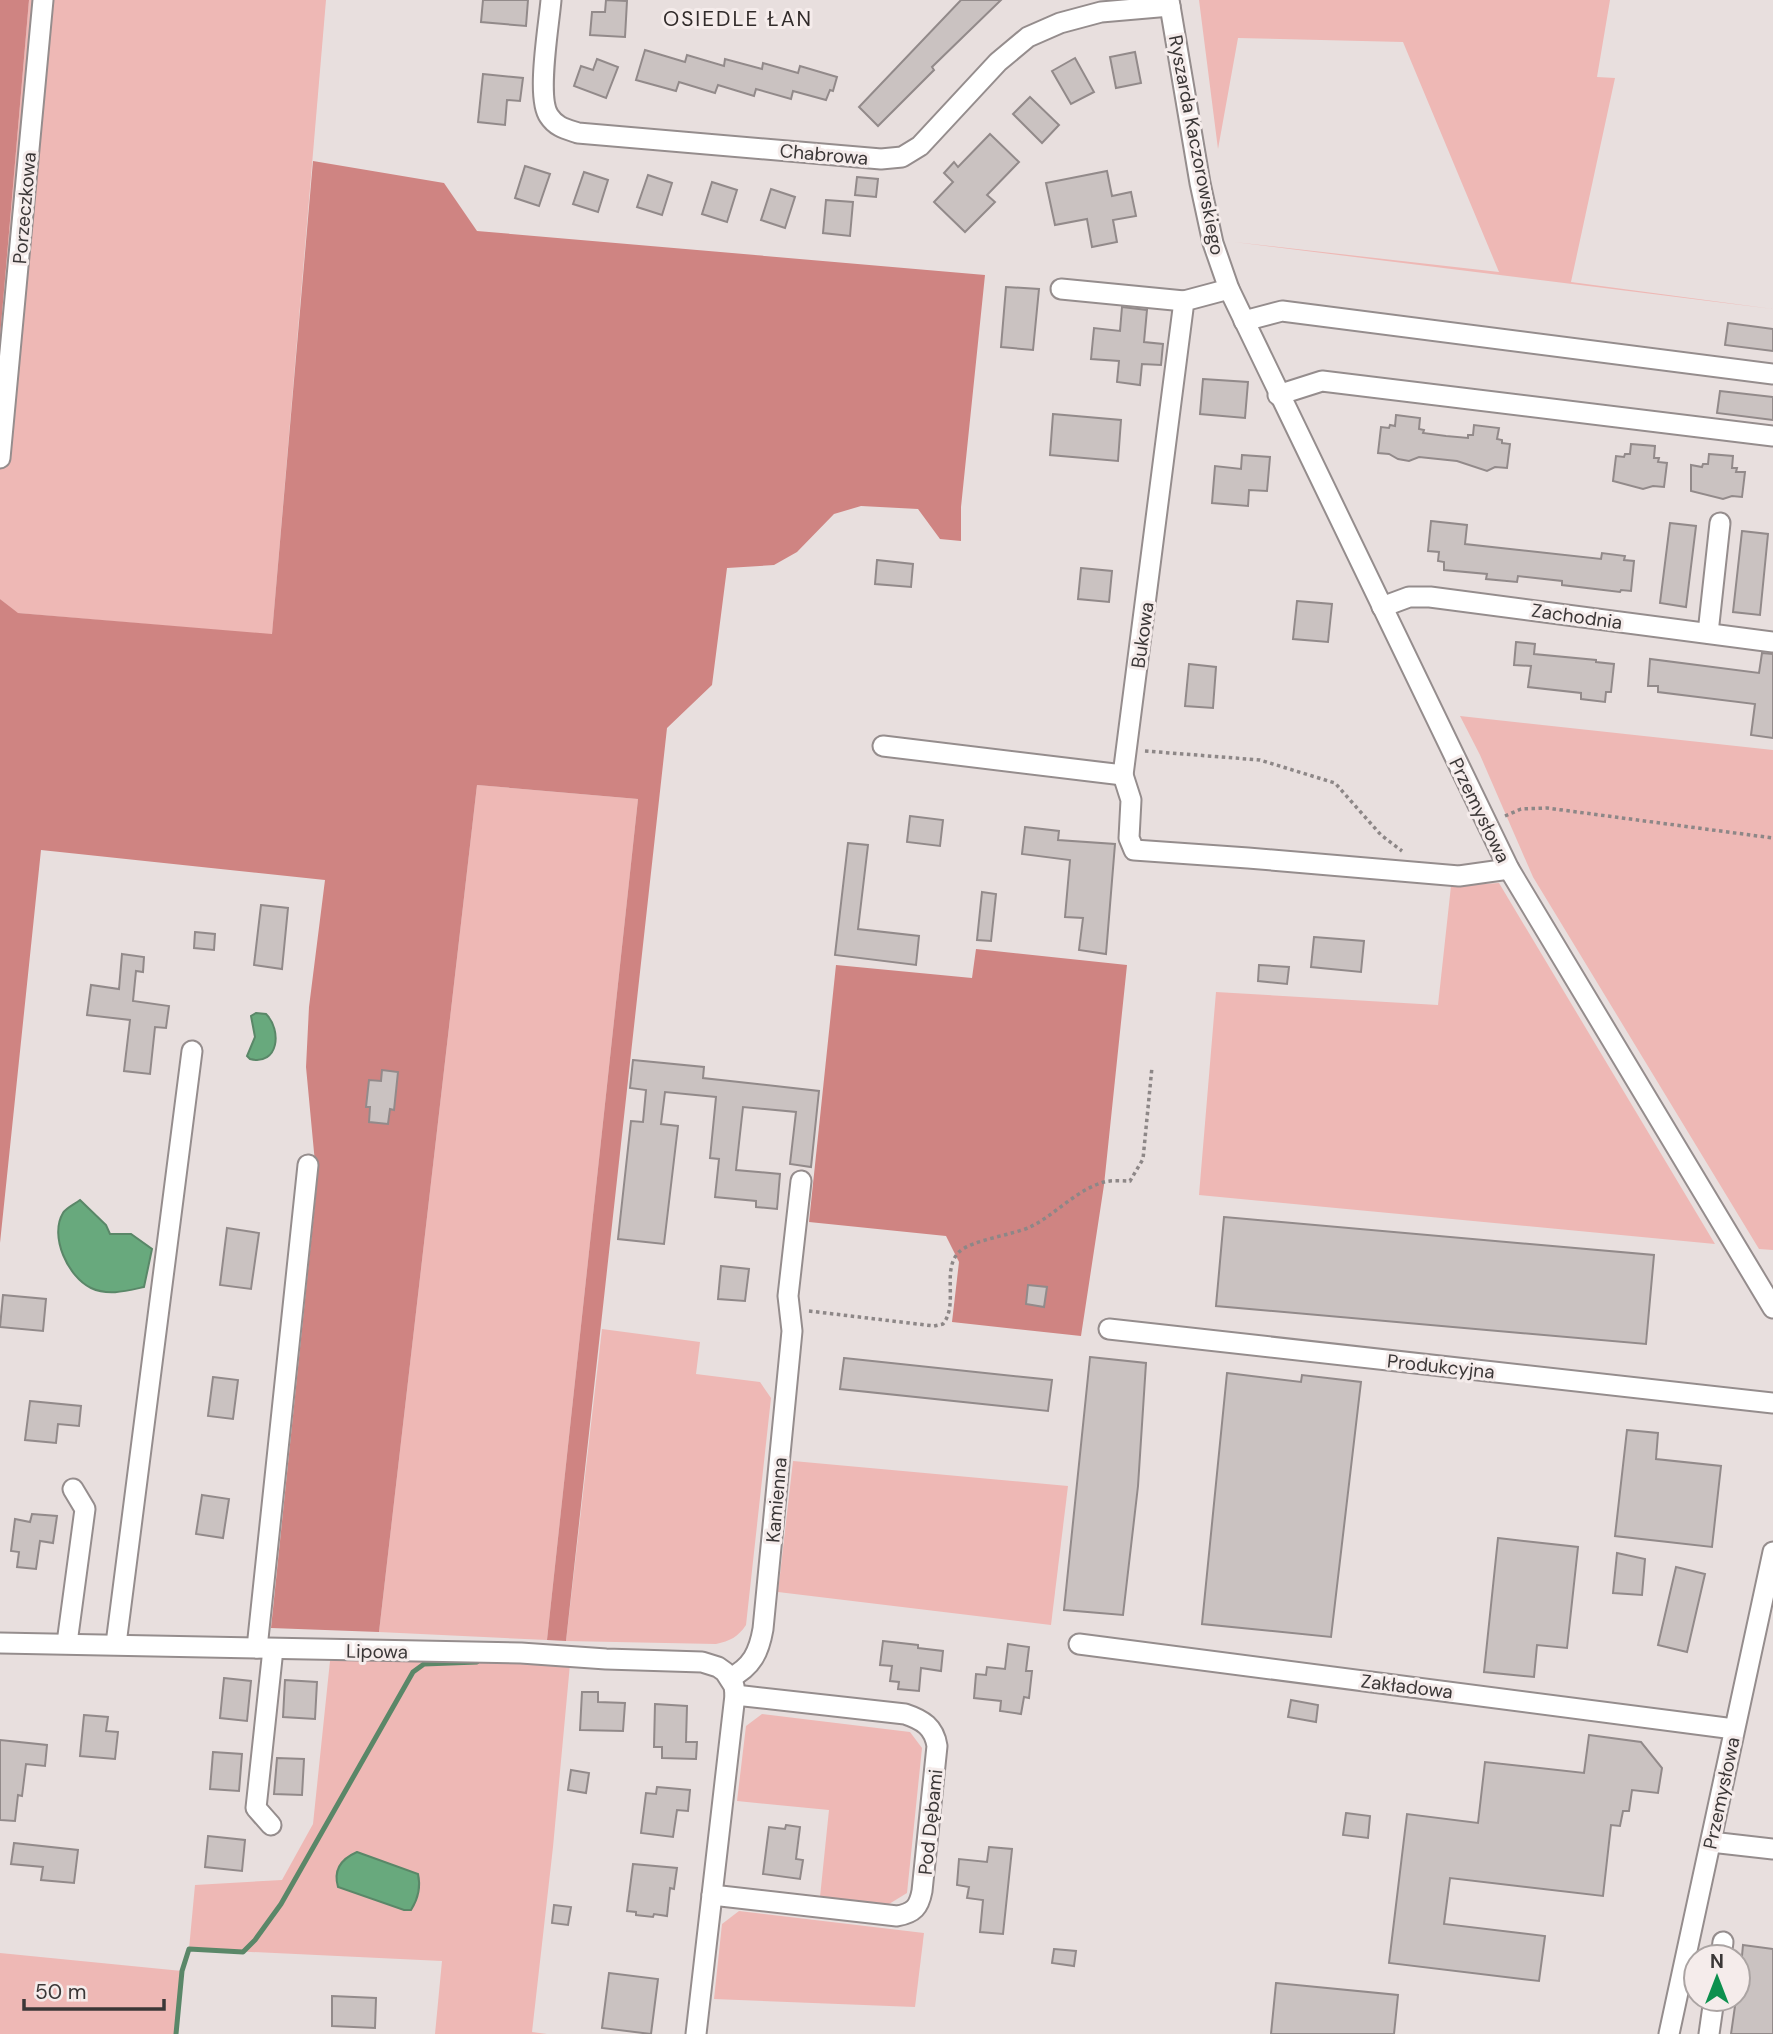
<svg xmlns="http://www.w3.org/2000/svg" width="1773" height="2034" viewBox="0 0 1773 2034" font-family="'DM Sans',sans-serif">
  <rect width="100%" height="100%" fill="#e8dfde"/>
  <!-- green -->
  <g fill="#eeb8b5">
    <polygon points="29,0 326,0 272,635 17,613 0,599 0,337"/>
    <polygon points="1199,0 1610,0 1597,77 1615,78 1571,282 1773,309 1234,242 1499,272 1403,42 1238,38 1218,149"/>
    <polygon points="1460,716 1773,750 1773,1250 1759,1249 1533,877 1480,755"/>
    <polygon points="477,785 638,799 547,1640 379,1632"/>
    <polygon points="1499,883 1715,1244 1199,1195 1216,992 1438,1005 1451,886"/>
    <path d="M 602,1329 L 700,1342 L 696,1374 L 760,1382 L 771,1398 L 746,1625 C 738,1637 730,1641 716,1644 L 566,1641 Z"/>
    <polygon points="793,1461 1068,1486 1051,1625 778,1592"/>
    <polygon points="418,1658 570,1664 553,1847 532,2032 547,2034 435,2034 442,1961 189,1949 195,1885 282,1880 313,1824 330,1661"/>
    <polygon points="762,1714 910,1732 922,1748 907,1893 889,1904 820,1897 829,1810 737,1801 746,1726"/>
    <polygon points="739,1911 924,1933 915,2007 714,1999 722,1924"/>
    <polygon points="0,1953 182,1971 176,2034 0,2034"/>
  </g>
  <!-- forest -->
  <g fill="#cf8482">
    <polygon points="0,0 29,0 0,337"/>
    <polygon points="313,161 444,183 477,231 985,275 961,507 961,541 940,539 918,509 861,506 834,514 797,552 774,565 727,568 712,685 667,728 566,1641 547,1640 638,799 477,785 379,1632 271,1628 317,1184 306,1067 309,1007 325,880 41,850 0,1243 0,599 18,613 272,634"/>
    <polygon points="976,949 1127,965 1104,1185 1081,1336 952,1322 959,1262 946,1236 809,1222 836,965 972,978"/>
  </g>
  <!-- water -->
  <g fill="#68a97d" stroke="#5a8768" stroke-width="2">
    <path d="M 256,1013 L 266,1014 C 282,1030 279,1066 250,1059 L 247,1056 L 255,1037 L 251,1016 Z"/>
    <path d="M 80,1200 L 106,1225 L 110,1234 L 131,1234 L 152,1249 L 144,1287 C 126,1291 108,1296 91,1288 C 68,1277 49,1236 63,1213 C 66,1208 75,1204 80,1200 Z"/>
    <path d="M 357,1852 L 418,1874 C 421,1887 418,1899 411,1910 L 404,1910 L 338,1887 C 333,1870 341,1859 357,1852 Z"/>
  </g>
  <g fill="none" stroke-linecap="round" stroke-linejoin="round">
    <!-- stream -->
    <polyline stroke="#5a8768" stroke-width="5" points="176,2034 182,1971 189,1949 243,1952 255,1940 281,1904 413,1672 424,1664 477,1662"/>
  </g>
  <!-- building -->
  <g fill="#cac2c1" stroke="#928a8a" stroke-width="2">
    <polygon points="483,0 528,0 526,26 481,22"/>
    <polygon points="606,0 627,1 625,37 590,35 592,12 605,12"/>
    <polygon points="961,0 1001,0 932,67 934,70 878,126 859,107"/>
    <polygon points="645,50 685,62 687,55 724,66 725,59 762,69 763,63 798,73 800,66 837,77 833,91 830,90 826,100 793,91 791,99 756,89 754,96 718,85 715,93 679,82 676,91 636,80"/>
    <polygon points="1135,52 1141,83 1116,88 1110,57"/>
    <polygon points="1075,58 1094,92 1071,104 1052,71"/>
    <polygon points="597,59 618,67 606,98 574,86 581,66 593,70"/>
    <polygon points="483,74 523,78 520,101 507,100 505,125 478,122"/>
    <polygon points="1030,97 1059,125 1042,143 1013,114"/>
    <polygon points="990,134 1019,162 987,195 995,202 965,232 934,202 953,182 944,173 954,162 958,167"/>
    <polygon points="525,166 550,174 539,206 515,198"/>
    <polygon points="1107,171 1112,196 1131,192 1136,216 1113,220 1117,242 1092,247 1087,219 1055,225 1046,183"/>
    <polygon points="584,172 608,180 598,212 573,204"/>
    <polygon points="648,175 672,183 662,215 637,207"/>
    <polygon points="857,177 878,179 876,197 855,195"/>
    <polygon points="712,182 737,190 727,222 702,214"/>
    <polygon points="771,189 795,197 785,228 761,220"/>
    <polygon points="826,200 853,202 850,236 823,233"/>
    <polygon points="1006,287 1039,289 1033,350 1001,347"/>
    <polygon points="1122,307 1147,310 1144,342 1163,344 1161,365 1142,364 1140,385 1117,382 1119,361 1091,359 1094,328 1120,331"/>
    <polygon points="1728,323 1773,329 1773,351 1725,345"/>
    <polygon points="1203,379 1248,382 1245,418 1200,414"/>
    <polygon points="1720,391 1773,397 1773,420 1717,413"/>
    <polygon points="1053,414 1121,420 1118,461 1050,455"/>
    <polygon points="1396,415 1420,418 1419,429 1424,430 1423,433 1446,436 1468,438 1468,435 1473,435 1474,425 1499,428 1497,439 1502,440 1502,443 1510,444 1507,468 1495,467 1487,471 1457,461 1419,457 1409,461 1398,459 1389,454 1378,453 1381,427 1389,428 1390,425 1395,426"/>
    <polygon points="1631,444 1655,446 1654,458 1659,458 1658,462 1667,463 1664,487 1653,486 1643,489 1613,481 1616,456 1624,457 1625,454 1630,454"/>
    <polygon points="1709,454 1733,456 1732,468 1737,468 1736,472 1745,472 1742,497 1732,496 1723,499 1691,491 1691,465 1702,467 1703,464 1708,464"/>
    <polygon points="1242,455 1270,457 1267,491 1249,490 1248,506 1212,503 1215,466 1241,469"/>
    <polygon points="1431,521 1467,525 1465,544 1601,559 1602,553 1625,556 1624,560 1634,561 1631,591 1621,590 1620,592 1562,585 1562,581 1518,576 1517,582 1486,579 1487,574 1444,570 1444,562 1438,561 1439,552 1428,551"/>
    <polygon points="1670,523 1696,526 1686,607 1660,603"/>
    <polygon points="1742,531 1768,534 1760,615 1733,612"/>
    <polygon points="877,560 913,564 911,587 875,584"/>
    <polygon points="1081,568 1112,571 1109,602 1078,599"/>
    <polygon points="1297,601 1332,604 1328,642 1293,639"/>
    <polygon points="1516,642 1535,644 1534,654 1596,660 1596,662 1614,664 1611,692 1606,692 1605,702 1581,699 1581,693 1528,687 1531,666 1514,665"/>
    <polygon points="1762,653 1773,654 1773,738 1751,735 1755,704 1658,692 1658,686 1648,686 1650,659 1759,673"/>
    <polygon points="1189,664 1216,667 1213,708 1185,706"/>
    <polygon points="910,816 943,820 940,846 907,842"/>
    <polygon points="1025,827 1059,831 1058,840 1115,844 1106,954 1079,950 1083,918 1065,917 1070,860 1022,854"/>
    <polygon points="848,843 868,845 858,929 919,936 916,965 835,955"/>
    <polygon points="982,892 996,894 991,941 977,940"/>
    <polygon points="261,905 288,908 282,969 254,965"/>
    <polygon points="195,932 215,934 214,950 194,948"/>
    <polygon points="1314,937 1364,941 1361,972 1311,967"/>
    <polygon points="122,954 144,957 143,972 136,971 133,1001 169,1006 166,1028 155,1027 150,1074 124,1071 130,1020 87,1015 91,985 119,989"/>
    <polygon points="1259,965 1289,967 1287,984 1258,981"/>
    <polygon points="633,1060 704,1067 703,1078 819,1091 811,1167 790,1164 796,1112 743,1107 736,1170 780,1174 777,1209 756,1207 756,1201 715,1197 719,1159 710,1158 716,1097 665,1092 661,1124 678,1126 664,1244 618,1239 631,1121 643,1122 646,1090 630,1088"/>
    <polygon points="382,1070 398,1072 394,1110 390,1109 388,1124 369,1122 370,1107 366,1107 369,1080 381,1081"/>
    <polygon points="1224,1217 1654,1255 1646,1344 1216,1306"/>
    <polygon points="227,1228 259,1233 251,1289 220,1285"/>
    <polygon points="721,1266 749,1269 745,1301 718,1299"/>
    <polygon points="1028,1285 1047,1287 1044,1307 1026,1304"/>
    <polygon points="3,1295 46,1299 43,1331 0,1327"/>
    <polygon points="1090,1357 1146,1363 1138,1486 1123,1615 1064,1610"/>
    <polygon points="844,1358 1052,1380 1048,1411 840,1389"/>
    <polygon points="1227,1373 1301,1382 1302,1375 1361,1382 1331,1637 1202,1624"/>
    <polygon points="213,1377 238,1380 233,1419 208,1416"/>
    <polygon points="30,1401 81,1406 79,1426 58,1424 56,1443 25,1440"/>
    <polygon points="1627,1430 1658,1433 1656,1459 1721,1466 1712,1547 1615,1536"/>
    <polygon points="202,1495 229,1499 223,1538 196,1534"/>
    <polygon points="32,1514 57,1516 53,1543 40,1541 36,1569 17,1567 19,1552 11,1551 15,1519 30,1522"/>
    <polygon points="1498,1538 1578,1547 1567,1648 1537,1645 1534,1677 1484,1672"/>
    <polygon points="1617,1553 1645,1559 1642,1595 1613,1593"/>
    <polygon points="1676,1567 1705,1574 1687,1652 1658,1645"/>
    <polygon points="883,1641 918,1645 918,1648 943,1651 941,1671 921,1668 919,1691 898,1689 899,1682 890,1681 892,1666 880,1665"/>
    <polygon points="1008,1644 1029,1647 1026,1671 1032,1671 1029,1698 1024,1697 1021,1714 1000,1711 1001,1701 974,1698 976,1674 986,1675 987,1667 1005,1669"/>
    <polygon points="224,1678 251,1681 247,1721 220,1718"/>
    <polygon points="285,1680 317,1682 315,1719 283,1717"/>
    <polygon points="582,1692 598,1692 598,1702 625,1703 623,1731 580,1730"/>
    <polygon points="1291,1700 1318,1705 1316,1722 1288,1717"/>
    <polygon points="655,1704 687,1706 686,1742 697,1742 696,1759 662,1758 662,1747 654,1747"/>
    <polygon points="84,1715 108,1717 106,1731 118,1732 115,1759 80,1756"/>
    <polygon points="1589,1735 1641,1742 1662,1768 1658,1793 1632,1790 1629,1811 1623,1811 1620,1826 1611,1825 1603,1896 1450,1878 1444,1924 1545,1936 1539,1981 1389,1963 1407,1814 1478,1823 1485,1762 1584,1773"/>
    <polygon points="0,1740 47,1745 45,1766 26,1764 22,1796 18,1795 15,1821 0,1820"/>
    <polygon points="213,1752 242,1754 239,1791 210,1789"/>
    <polygon points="277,1758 304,1759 302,1795 274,1794"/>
    <polygon points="571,1770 589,1773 586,1793 568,1790"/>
    <polygon points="657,1787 690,1790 688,1811 677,1810 673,1837 641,1833 646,1793 656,1794"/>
    <polygon points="1346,1813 1370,1816 1368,1838 1343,1835"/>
    <polygon points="786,1825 800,1827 796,1859 803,1860 800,1879 763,1874 769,1827 785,1829"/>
    <polygon points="208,1836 245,1840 242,1871 205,1867"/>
    <polygon points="14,1843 78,1850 74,1883 41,1880 43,1867 11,1864"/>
    <polygon points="989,1847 1012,1849 1003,1934 980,1932 983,1900 967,1898 969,1887 957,1885 959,1859 987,1862"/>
    <polygon points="633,1864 677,1868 674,1889 670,1888 667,1916 654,1914 653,1917 636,1915 636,1912 627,1911"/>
    <polygon points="554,1905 571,1907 568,1925 552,1923"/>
    <polygon points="1743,1945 1773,1949 1773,2034 1731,2034 1736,1999 1738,1999"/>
    <polygon points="1054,1949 1076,1951 1074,1966 1052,1963"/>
    <polygon points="609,1973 658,1979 651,2034 602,2028"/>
    <polygon points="1276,1983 1398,1995 1394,2034 1271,2034"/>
    <polygon points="332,1996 376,1998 375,2028 332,2026"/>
  </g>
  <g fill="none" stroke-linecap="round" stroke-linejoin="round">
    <defs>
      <g id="minor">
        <path d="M 551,0 C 549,25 536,98 549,116 C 556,127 566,129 578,133 L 881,159 L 902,157 L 920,146 L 998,62 L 1028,37 L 1060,23 L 1101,12 L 1170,6"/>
        <polyline points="1169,0 1200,183 1213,243 1229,289 1509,869 1773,1308"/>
        <polyline points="1061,289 1184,301"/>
        <polyline points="1244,321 1282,311 1773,374"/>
        <polyline points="1278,395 1322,381 1773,436"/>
        <polyline points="0,458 43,0"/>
        <polyline points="1382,607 1409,597 1430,597 1773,642"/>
        <polyline points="1708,633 1720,523"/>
        <polyline points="883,746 1123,775 1184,301 1229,289"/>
        <polyline points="1123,775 1131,800 1129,838 1134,850 1248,858 1459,876 1509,869"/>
        <polyline points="1109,1329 1773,1403"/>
        <polyline points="0,1643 521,1653 606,1659 702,1662 718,1667 725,1672 734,1686 735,1695 696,2034"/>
        <polyline points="67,1643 85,1509 73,1489"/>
        <polyline points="116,1644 192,1051"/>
        <polyline points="1079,1644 1734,1729"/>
        <polyline points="257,1648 308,1165"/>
        <path d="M 730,1678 C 752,1667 759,1652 763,1629 L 792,1331 L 788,1296 L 801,1181"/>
        <polyline points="271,1825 256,1808 273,1649"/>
        <polyline points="1711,1842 1773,1849"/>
        <path d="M 712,1895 L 897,1916 C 914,1913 919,1907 922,1891 L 937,1746 C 934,1727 923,1720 905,1714 L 735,1695"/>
        <polyline points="1721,1957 1723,1942"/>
        <polyline points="1669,2034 1773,1552"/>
        <polyline points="1709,2034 1714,1999"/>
      </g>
    </defs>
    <!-- minor casing -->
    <use href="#minor" stroke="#958d8d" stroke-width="23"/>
    <!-- path -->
    <g stroke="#8d8787" stroke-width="3.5" stroke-dasharray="3.5 3.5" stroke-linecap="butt">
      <polyline points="1145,751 1260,760 1335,783 1381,835 1402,851"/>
      <polyline points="1505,816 1521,809 1547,808 1773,838"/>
      <path d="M 809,1311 L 934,1326 L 943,1324 C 959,1304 941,1270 959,1252 C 971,1240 1013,1235 1030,1227 C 1055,1215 1076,1190 1104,1182 C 1111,1180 1122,1181 1130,1181 L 1143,1159 L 1152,1067"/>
    </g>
    <!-- minor -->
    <use href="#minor" stroke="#fff" stroke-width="19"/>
  </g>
  <g text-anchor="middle" stroke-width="6" stroke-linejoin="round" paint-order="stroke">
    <!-- street labels -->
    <g font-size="19" fill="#3b3737" stroke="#f5eceb">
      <text transform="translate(1197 145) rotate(79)" y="7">Ryszarda Kaczorowskiego</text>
      <text transform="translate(824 154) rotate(5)" y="7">Chabrowa</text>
      <text transform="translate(24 208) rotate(-85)" y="7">Porzeczkowa</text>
      <text transform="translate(1577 616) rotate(8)" y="7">Zachodnia</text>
      <text transform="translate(1142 635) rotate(-82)" y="7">Bukowa</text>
      <text transform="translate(1480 810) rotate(64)" y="7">Przemysłowa</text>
      <text transform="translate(1441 1366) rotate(6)" y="7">Produkcyjna</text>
      <text transform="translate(776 1500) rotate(-85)" y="7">Kamienna</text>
      <text transform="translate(377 1651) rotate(1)" y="7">Lipowa</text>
      <text transform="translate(1407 1686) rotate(7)" y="7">Zakładowa</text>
      <text transform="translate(1721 1793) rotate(-78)" y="7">Przemysłowa</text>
      <text transform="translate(930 1822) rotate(-84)" y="7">Pod Dębami</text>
    </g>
    <!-- neighbourhood labels -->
    <g font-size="21" letter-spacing="2" fill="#312b2a" stroke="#f5eceb">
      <text x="738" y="26">OSIEDLE ŁAN</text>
    </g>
  </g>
  <!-- north arrow -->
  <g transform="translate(1717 1978)"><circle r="33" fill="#f5eceb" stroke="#aba4a3" stroke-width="2"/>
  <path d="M0-5L12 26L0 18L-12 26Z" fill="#0c904e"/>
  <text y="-10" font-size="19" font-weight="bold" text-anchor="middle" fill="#3b3737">N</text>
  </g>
  <!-- scale -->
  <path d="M24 1999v10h140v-10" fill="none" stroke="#3b3737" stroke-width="3.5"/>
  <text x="35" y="1999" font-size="21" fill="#3b3737" stroke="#f5eceb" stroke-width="5" paint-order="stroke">50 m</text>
</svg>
